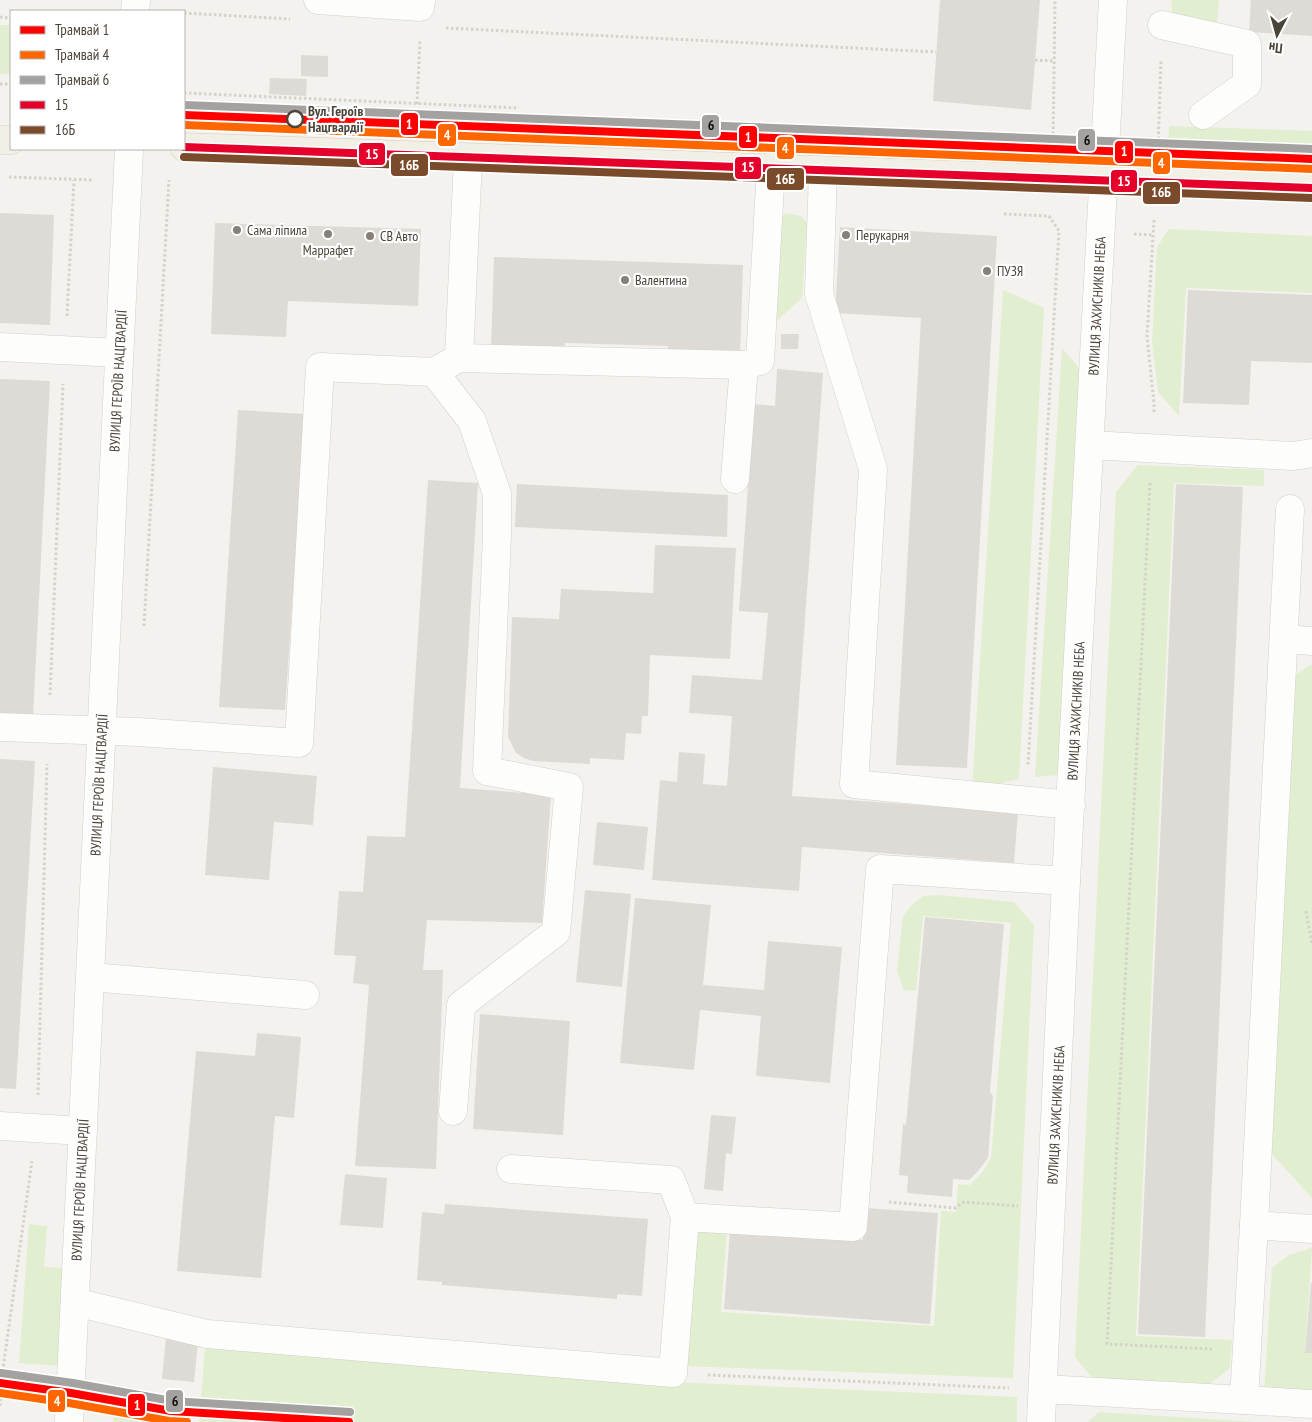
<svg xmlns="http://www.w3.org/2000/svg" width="1312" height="1422" viewBox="0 0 1312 1422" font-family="'PT Sans Narrow',sans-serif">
  <rect width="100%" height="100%" fill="#f4f2ee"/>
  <!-- green -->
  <g fill="#e1eecf">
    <polygon points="1171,0 1219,0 1217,22 1173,21"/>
    <rect x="0" y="25" width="11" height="49"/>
    <polygon points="1169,126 1312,131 1312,150 1168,145"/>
    <polygon points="785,213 801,216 807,223 802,298 775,322 779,221"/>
    <polygon points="1169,229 1312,236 1312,293 1186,288 1179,416 1158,392 1152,342 1157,247"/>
    <polygon points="1003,290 1044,308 1019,779 972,790"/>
    <polygon points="1062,348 1081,370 1059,775 1035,777"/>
    <polygon points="1138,465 1264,470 1264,486 1174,483 1136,1336 1232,1340 1230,1368 1198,1393 1100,1387 1075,1357 1116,492"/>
    <polygon points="1312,664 1312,1198 1271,1153 1295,675"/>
    <polygon points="938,895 1014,902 1034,925 1013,1378 684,1366 694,1228 727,1231 721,1312 934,1326 941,1211 956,1212 958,1184 970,1185 982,1173 991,1158 1011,923 923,916 916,991 904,990 897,971 903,916 913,904 923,896"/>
    <polygon points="29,1224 47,1226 44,1267 66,1268 59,1366 19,1363"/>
    <polygon points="1312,1248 1305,1352 1312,1353 1312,1398 1264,1394 1272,1268 1289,1255"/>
    <polygon points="205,1348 671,1382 1017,1397 1017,1422 199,1422"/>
    <polygon points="114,1411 185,1422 113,1422"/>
    <polygon points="1099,1412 1256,1422 1088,1422"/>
  </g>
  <!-- building -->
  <g fill="#dedbd6">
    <polygon points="940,0 1040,0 1031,110 933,101"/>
    <polygon points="1251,0 1312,0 1312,36 1249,32"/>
    <polygon points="301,55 328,56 328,77 301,76"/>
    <polygon points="270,78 307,79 306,96 269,94"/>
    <polygon points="0,213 54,215 50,325 0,323"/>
    <polygon points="215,223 421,229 418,306 288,301 286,337 211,334"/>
    <polygon points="840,227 997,236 967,768 896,765 921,318 835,313"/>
    <polygon points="494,257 743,265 740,358 668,356 668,346 565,343 564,352 491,349"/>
    <polygon points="1188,290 1312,295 1312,363 1251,361 1249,405 1183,403"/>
    <polygon points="781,334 799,334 798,349 781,349"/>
    <polygon points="777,369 823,373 792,796 1018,812 1014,863 802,847 799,891 652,880 660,780 677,782 679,752 705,754 703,784 727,786 732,716 689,713 692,675 762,680 768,613 739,611 754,404 775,406"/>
    <polygon points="0,379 50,381 33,717 0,715"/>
    <polygon points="238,410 305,414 285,710 219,707"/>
    <polygon points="428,480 478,483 460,788 551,795 542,923 427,920 423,970 443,970 436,1169 355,1166 369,985 353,983 356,956 334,955 339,891 363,892 367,836 405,837"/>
    <polygon points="517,484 728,495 727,537 515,527"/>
    <polygon points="1176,484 1243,487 1205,1337 1138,1334"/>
    <polygon points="655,545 736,548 730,659 650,655 648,716 642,716 641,734 626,733 624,760 590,758 590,764 533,761 524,758 516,753 508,737 512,617 559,619 561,589 653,593"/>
    <polygon points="0,759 35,761 16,1089 0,1088"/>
    <polygon points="213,767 317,776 313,825 274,822 269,880 205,875"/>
    <polygon points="597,822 648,827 644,870 593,865"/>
    <polygon points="585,890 631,894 622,987 576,982"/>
    <polygon points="635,898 711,905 703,985 764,990 768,941 842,947 830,1083 756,1076 761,1016 700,1010 694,1070 620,1063"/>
    <polygon points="925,917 1004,924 990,1092 993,1096 988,1158 978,1171 969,1180 953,1179 952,1197 907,1193 908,1176 899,1175 903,1124 906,1125"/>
    <polygon points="480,1014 570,1021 563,1135 473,1129"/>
    <polygon points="257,1033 301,1037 294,1118 275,1116 261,1278 177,1271 196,1051 255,1056"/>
    <polygon points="711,1115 736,1117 732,1154 726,1153 723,1191 704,1189"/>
    <polygon points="345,1174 387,1178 383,1228 340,1225"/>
    <polygon points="445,1204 648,1219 642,1296 617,1294 617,1299 442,1285 442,1282 417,1280 422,1212 444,1214"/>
    <polygon points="865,1208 938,1213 930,1324 724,1309 730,1231 863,1240"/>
    <polygon points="1311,1282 1312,1283 1312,1353 1305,1353"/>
    <polygon points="166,1338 198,1342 194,1382 162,1379"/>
  </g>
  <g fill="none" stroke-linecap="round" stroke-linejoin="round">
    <defs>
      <g id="minor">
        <polyline points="318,0 420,7 421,0"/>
        <polyline points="135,11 136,0"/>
        <polyline points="1162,25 1247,44 1247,84 1203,115"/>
        <polyline points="823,171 819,294 873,469 854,784 1071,805"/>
        <polyline points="0,347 119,353"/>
        <polyline points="459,358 744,365 760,361 771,168"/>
        <polyline points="434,372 472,421 497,494 497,536 487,771 569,787 556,932 461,1005 453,1111"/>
        <polyline points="1090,445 1293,456 1312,453"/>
        <polyline points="735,479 744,365"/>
        <polyline points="1290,509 1254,1225 1312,1229"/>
        <polyline points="1285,639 1312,641"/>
        <polyline points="0,727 138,732 299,743 320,367 434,372 459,358 468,158"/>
        <polyline points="91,977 305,995"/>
        <polyline points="0,1126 83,1131"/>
        <polyline points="685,1217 853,1227 880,869 1066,881"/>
        <polyline points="75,1302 207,1334 673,1373 685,1217 671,1180 511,1169"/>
        <polyline points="1043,1389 1244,1400 1254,1225"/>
        <polyline points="1244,1400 1312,1404"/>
        <polyline points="69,1422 129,149"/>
        <polyline points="1041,1422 1066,881 1113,0"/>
      </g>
      <g id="major">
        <polyline points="0,140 11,140"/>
        <polyline points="184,147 1312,188"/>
      </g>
    </defs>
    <!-- minor casing -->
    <use href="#minor" stroke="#d2d0cb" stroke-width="29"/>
    <!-- major casing -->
    <use href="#major" stroke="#d6cebb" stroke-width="29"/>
    <!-- path -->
    <g stroke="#d3d2cc" stroke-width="3" stroke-dasharray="2.5 2.5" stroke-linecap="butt">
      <polyline points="184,13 290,19"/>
      <polyline points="0,17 11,18"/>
      <polyline points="446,28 936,52"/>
      <polyline points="1035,60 1054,61"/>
      <polyline points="0,84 11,84"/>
      <polyline points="184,93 519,108"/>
      <polyline points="417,104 420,40"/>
      <polyline points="1053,144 1055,0"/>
      <polyline points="1158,149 1161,61"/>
      <polyline points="9,177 92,180"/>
      <polyline points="1004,214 1049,216 1059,231 1028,766"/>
      <polyline points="1154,220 1147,336 1154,404 1154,414"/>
      <polyline points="1134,234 1153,235"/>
      <polyline points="67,316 74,180"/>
      <polyline points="1150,483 1107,1344 1212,1349"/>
      <polyline points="144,626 169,180"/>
      <polyline points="50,695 63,384"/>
      <polyline points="1306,911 1312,943"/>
      <polyline points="38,1095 47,764"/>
      <polyline points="889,1202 955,1208 964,1202 1018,1206"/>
      <polyline points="708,1375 1009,1388"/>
      <polyline points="0,1406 1,1383 32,1161"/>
    </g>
    <!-- minor -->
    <use href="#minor" stroke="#fdfdfc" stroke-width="28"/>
    <!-- major -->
    <use href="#major" stroke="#f2efe6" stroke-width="28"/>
    <defs>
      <polyline id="bus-1" points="184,147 1312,188"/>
      <polyline id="bus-2" points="184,157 1312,198"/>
    </defs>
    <!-- bus-1 casing -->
    <use href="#bus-1" stroke="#fff" stroke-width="11"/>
    <!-- bus-2 casing -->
    <use href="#bus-2" stroke="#fff" stroke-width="11"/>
    <!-- bus-1 -->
    <use href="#bus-1" stroke="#e4002b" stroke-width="8"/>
    <!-- bus-2 -->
    <use href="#bus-2" stroke="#7a4b2a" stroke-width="8"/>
    <defs>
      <g id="tram-1">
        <polyline points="184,115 1312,159"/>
        <polyline points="0,1383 71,1393 171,1411 349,1422"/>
      </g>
      <g id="tram-2">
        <polyline points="184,125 1312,169"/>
        <polyline points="0,1393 69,1403 169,1421 187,1422"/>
      </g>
      <g id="tram-3">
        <polyline points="184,105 1312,149"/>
        <polyline points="1,1373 73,1383 172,1401 350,1412"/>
      </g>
    </defs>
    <!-- tram-1 casing -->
    <use href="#tram-1" stroke="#fff" stroke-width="11"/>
    <!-- tram-2 casing -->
    <use href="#tram-2" stroke="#fff" stroke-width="11"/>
    <!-- tram-3 casing -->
    <use href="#tram-3" stroke="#fff" stroke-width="11"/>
    <!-- tram-1 -->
    <use href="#tram-1" stroke="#f00" stroke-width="8"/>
    <!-- tram-2 -->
    <use href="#tram-2" stroke="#f60" stroke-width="8"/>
    <!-- tram-3 -->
    <use href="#tram-3" stroke="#a3a2a1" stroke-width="8"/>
  </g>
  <!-- markers -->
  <circle fill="#fff" stroke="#4b4439" stroke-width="2.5" cx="295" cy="119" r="8"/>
  <g fill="#868178" stroke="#fff" stroke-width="2">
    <circle cx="237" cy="230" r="5"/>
    <circle cx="328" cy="234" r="5"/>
    <circle cx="846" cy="235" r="5"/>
    <circle cx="370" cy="236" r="5"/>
    <circle cx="987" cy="271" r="5"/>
    <circle cx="625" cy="280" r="5"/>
  </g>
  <g text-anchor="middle" stroke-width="4.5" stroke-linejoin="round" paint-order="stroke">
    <!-- stop labels -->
    <g font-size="14" font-weight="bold" fill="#4b4439" stroke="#fff" text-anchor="start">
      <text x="308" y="116">Вул. Героїв<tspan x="308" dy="16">Нацгвардії</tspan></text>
    </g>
    <!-- poi labels -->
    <g font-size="14" fill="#4b4439" stroke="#fff" text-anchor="start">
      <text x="247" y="235">Сама ліпила</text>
      <text x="856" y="240">Перукарня</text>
      <text x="380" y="241">СВ Авто</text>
      <text x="328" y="255" text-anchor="middle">Маррафет</text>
      <text x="997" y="276">ПУЗЯ</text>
      <text x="635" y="285">Валентина</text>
    </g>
    <!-- street labels -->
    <g font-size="14" fill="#4b4439" stroke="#fff">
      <text transform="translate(1097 306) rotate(-87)" y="5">ВУЛИЦЯ ЗАХИСНИКІВ НЕБА</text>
      <text transform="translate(118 381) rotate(-87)" y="5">ВУЛИЦЯ ГЕРОЇВ НАЦГВАРДІЇ</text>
      <text transform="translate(1076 711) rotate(-87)" y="5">ВУЛИЦЯ ЗАХИСНИКІВ НЕБА</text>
      <text transform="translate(99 785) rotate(-87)" y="5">ВУЛИЦЯ ГЕРОЇВ НАЦГВАРДІЇ</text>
      <text transform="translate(1056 1115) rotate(-87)" y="5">ВУЛИЦЯ ЗАХИСНИКІВ НЕБА</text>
      <text transform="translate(80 1190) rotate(-87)" y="5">ВУЛИЦЯ ГЕРОЇВ НАЦГВАРДІЇ</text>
    </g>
  </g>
  <g stroke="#fff" stroke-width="2">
    <rect x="400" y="112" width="19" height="24" rx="5" fill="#f00"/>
    <rect x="701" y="114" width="19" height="24" rx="5" fill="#a3a2a1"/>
    <rect x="437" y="123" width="20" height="24" rx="5" fill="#f60"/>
    <rect x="738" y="125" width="20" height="24" rx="5" fill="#f00"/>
    <rect x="1077" y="128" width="19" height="24" rx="5" fill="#a3a2a1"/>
    <rect x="776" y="136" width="19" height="24" rx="5" fill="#f60"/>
    <rect x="1114" y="140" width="20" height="24" rx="5" fill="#f00"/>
    <rect x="358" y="142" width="28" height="24" rx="5" fill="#e4002b"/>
    <rect x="1152" y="151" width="19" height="24" rx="5" fill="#f60"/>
    <rect x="390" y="153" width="39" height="24" rx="5" fill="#7a4b2a"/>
    <rect x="734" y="156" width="28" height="24" rx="5" fill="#e4002b"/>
    <rect x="766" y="167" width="39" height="24" rx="5" fill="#7a4b2a"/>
    <rect x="1110" y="169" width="28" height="24" rx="5" fill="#e4002b"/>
    <rect x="1142" y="181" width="39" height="24" rx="5" fill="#7a4b2a"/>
    <rect x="165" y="1389" width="19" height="24" rx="5" fill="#a3a2a1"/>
    <rect x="47" y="1389" width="19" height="24" rx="5" fill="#f60"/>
    <rect x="127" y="1393" width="19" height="24" rx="5" fill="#f00"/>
  </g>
  <g font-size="14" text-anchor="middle" font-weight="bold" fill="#fff">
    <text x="409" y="129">1</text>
    <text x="447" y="140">4</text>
    <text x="748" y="142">1</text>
    <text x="785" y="153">4</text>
    <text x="1124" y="156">1</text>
    <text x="372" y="159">15</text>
    <text x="1161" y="168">4</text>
    <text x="409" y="170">16Б</text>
    <text x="748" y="172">15</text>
    <text x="785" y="184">16Б</text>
    <text x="1124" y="186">15</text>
    <text x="1161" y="197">16Б</text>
    <text x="57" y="1406">4</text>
    <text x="137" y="1410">1</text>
  </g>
  <g font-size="14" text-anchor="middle" font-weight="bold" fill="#111">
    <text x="711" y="130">6</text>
    <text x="1087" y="145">6</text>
    <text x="175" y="1406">6</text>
  </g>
  <!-- legend -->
  <rect x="10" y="10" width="175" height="140" fill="#ffffff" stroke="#b7b4b0"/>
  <rect x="20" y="26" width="25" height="8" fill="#ff0000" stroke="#b7b4b0"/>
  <text x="55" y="35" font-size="15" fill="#4b4439">Трамвай 1</text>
  <rect x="20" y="51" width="25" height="8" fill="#ff6600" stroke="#b7b4b0"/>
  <text x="55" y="60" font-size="15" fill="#4b4439">Трамвай 4</text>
  <rect x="20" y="76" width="25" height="8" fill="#a3a2a1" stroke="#b7b4b0"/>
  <text x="55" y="85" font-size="15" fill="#4b4439">Трамвай 6</text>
  <rect x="20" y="101" width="25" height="8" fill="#e4002b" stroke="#b7b4b0"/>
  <text x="55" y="110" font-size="15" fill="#4b4439">15</text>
  <rect x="20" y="126" width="25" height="8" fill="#7a4b2a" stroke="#b7b4b0"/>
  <text x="55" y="135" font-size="15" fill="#4b4439">16Б</text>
  <!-- north arrow -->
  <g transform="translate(1277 35) rotate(186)" stroke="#ffffff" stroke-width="4" paint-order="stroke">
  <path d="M0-4L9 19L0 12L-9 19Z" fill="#4b4439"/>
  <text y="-8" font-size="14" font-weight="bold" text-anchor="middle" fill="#4b4439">Пн</text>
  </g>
</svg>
